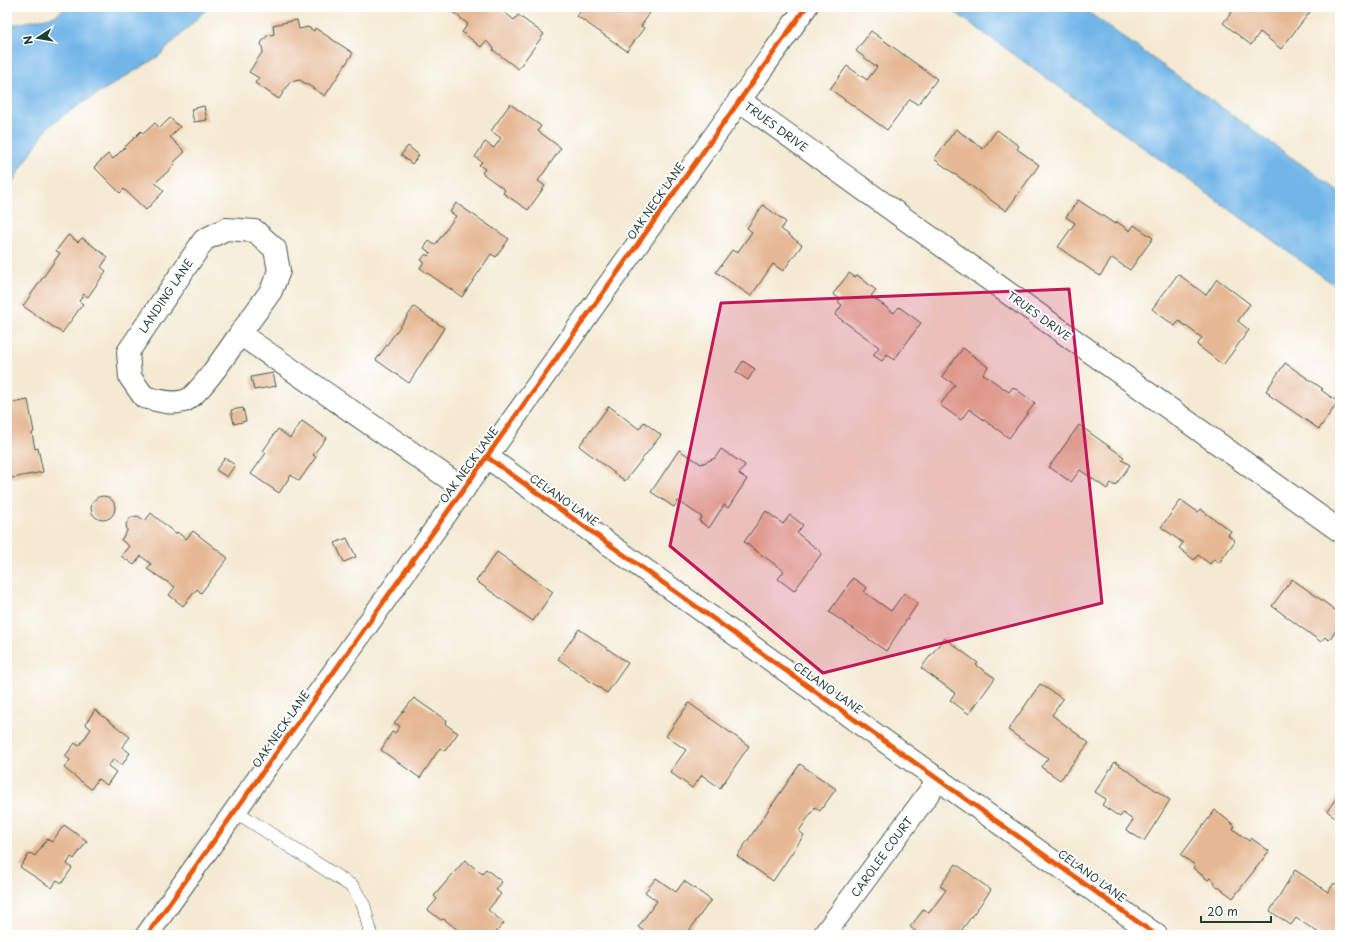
<svg xmlns="http://www.w3.org/2000/svg" width="1347" height="942" viewBox="0 0 1347 942" font-family="'Playpen Sans',sans-serif">
  <rect width="100%" height="100%" fill="#fff"/>
  <filter id="ink" filterUnits="userSpaceOnUse"><feTurbulence type="fractalNoise" baseFrequency=".025" numOctaves="2"/><feDisplacementMap in="SourceGraphic" scale="8" xChannelSelector="R" yChannelSelector="G"/><feConvolveMatrix kernelMatrix="1 2 1 2 8 2 1 2 1" color-interpolation-filters="sRGB"/></filter>
  <filter id="wash" filterUnits="userSpaceOnUse"><feTurbulence type="fractalNoise" baseFrequency=".012" numOctaves="4" result="noise"/><feDisplacementMap in="SourceGraphic" scale="16" xChannelSelector="R" yChannelSelector="G"/><feGaussianBlur stdDeviation="0.9" result="paint"/><feColorMatrix in="noise" values="0 0 0 0 0 0 0 0 0 0 0 0 0 0 0 0 0 1.4 0 .05"/><feComposite in="paint" operator="in"/></filter>
  <g filter="url(#wash)">
    <rect width="100%" height="100%" fill="#f4e9d2"/>
    <!-- water -->
    <g fill="#72b6e8" stroke="#487a8e">
      <polygon points="66,7 209,7 159,56 68,112 47,128 7,190 7,26 55,16"/>
      <polygon points="948,7 1081,7 1340,192 1340,289"/>
    </g>
    <g id="blocks">
      <!-- building -->
      <g fill="#e5b793">
        <polygon points="446,7 504,7 503,11 514,20 518,15 544,34 518,69 493,50 494,48 486,41 481,47 462,32 468,24"/>
        <polygon points="584,7 654,7 641,26 644,28 627,51 577,16"/>
        <polygon points="1226,7 1304,7 1310,12 1281,49 1260,32 1251,45 1223,23 1232,12"/>
        <polygon points="297,20 299,29 308,27 314,31 315,28 353,53 325,96 300,80 290,82 279,99 255,83 259,78 249,72 263,51 261,43 267,36 274,34 273,25"/>
        <polygon points="871,31 937,79 918,105 910,99 887,130 830,89 847,66 867,80 877,67 856,51"/>
        <polygon points="510,104 541,126 538,131 561,148 538,181 545,186 528,210 503,193 505,190 482,173 485,169 479,165 482,162 475,157 485,142 494,148 501,138 491,131"/>
        <polygon points="204,106 207,120 194,122 191,109"/>
        <polygon points="170,118 180,127 170,137 185,152 173,163 175,165 155,183 164,191 146,210 124,189 120,193 94,167 108,154 113,159 141,131 143,134 155,123 160,128"/>
        <polygon points="956,129 983,149 997,130 1019,146 1017,149 1039,165 1006,211 934,159"/>
        <polygon points="408,146 419,155 412,164 401,155"/>
        <polygon points="1078,200 1115,224 1117,222 1130,231 1134,225 1153,238 1130,270 1112,258 1100,276 1058,247 1075,223 1066,217"/>
        <polygon points="456,203 509,239 496,257 491,254 462,297 420,268 424,262 421,260 426,254 428,256 431,253 424,248 429,241 435,245 456,216 450,212"/>
        <polygon points="763,205 786,222 781,229 802,245 783,271 773,264 751,296 716,272 732,250 737,253 752,232 747,228"/>
        <polygon points="68,235 78,242 82,238 108,257 101,267 106,271 88,297 84,294 79,301 83,304 62,333 23,306 60,253 56,251"/>
        <polygon points="849,273 855,277 857,275 876,290 871,296 894,313 899,307 921,323 894,360 887,354 882,361 873,355 879,347 835,315 842,305 838,302 840,299 833,294"/>
        <polygon points="1178,274 1206,295 1217,279 1250,304 1238,321 1249,330 1223,365 1197,345 1202,338 1179,321 1175,326 1152,309"/>
        <polygon points="414,307 444,328 409,383 376,360"/>
        <polygon points="963,348 988,367 983,374 1009,392 1013,387 1035,403 1009,438 969,409 961,420 940,405 955,385 942,376"/>
        <polygon points="743,361 755,369 748,380 736,372"/>
        <polygon points="1285,363 1323,389 1321,390 1338,402 1319,429 1269,395 1270,393 1266,391"/>
        <polygon points="273,373 276,386 254,390 251,377"/>
        <polygon points="28,400 34,432 32,433 35,449 38,448 43,472 7,479 7,407 12,406 11,403"/>
        <polygon points="609,406 639,429 644,422 661,435 625,481 579,446"/>
        <polygon points="243,408 246,421 234,424 231,410"/>
        <polygon points="302,421 326,438 313,455 316,457 299,481 291,475 279,493 251,474 266,453 263,451 278,429 290,438"/>
        <polygon points="1079,425 1124,457 1122,460 1130,465 1115,486 1111,483 1107,489 1080,470 1071,482 1049,467"/>
        <polygon points="721,449 745,465 739,474 747,479 728,508 724,505 709,528 699,521 702,517 678,501 674,507 651,492 679,450 701,464 715,458"/>
        <polygon points="225,458 235,465 227,477 216,470"/>
        <circle cx="103" cy="508" r="12"/>
        <polygon points="1181,500 1198,512 1200,509 1231,531 1228,535 1235,541 1219,563 1214,559 1210,564 1198,555 1194,560 1179,548 1183,543 1161,527"/>
        <polygon points="766,511 783,524 790,515 803,525 797,533 822,553 794,591 778,579 784,571 744,542"/>
        <polygon points="151,513 176,534 177,532 186,539 193,531 228,558 201,593 197,589 183,606 169,595 175,587 147,569 151,564 141,556 134,565 121,556 129,546 121,540 127,531 126,524 131,517 138,516 145,521"/>
        <polygon points="347,538 356,557 344,562 335,543"/>
        <polygon points="497,552 553,592 533,621 476,581"/>
        <polygon points="853,578 867,588 864,592 891,611 904,593 918,603 886,651 829,612"/>
        <polygon points="1292,579 1338,612 1336,615 1340,618 1340,625 1329,640 1325,637 1321,642 1272,606"/>
        <polygon points="579,629 628,663 607,693 558,659"/>
        <polygon points="944,638 978,663 976,665 995,678 969,714 950,700 955,693 921,668"/>
        <polygon points="1040,684 1063,699 1052,715 1089,743 1060,780 1041,767 1048,758 1008,730"/>
        <polygon points="414,698 447,721 445,724 458,733 445,751 440,748 420,778 381,750 392,732 395,733 400,726 394,723"/>
        <polygon points="689,703 749,746 720,788 702,775 692,788 670,772 686,750 666,736"/>
        <polygon points="95,710 130,737 122,747 130,753 122,765 114,759 108,766 116,772 107,785 98,779 91,789 64,768 70,760 65,756 75,743 79,746 91,729 85,724"/>
        <polygon points="1115,762 1170,800 1144,841 1126,830 1133,820 1123,813 1120,817 1102,805 1106,799 1095,792"/>
        <polygon points="800,764 836,789 820,811 815,807 799,831 804,835 773,881 737,856"/>
        <polygon points="1340,793 1340,821 1327,811"/>
        <polygon points="1215,810 1235,826 1233,829 1249,841 1251,838 1269,851 1233,898 1214,884 1215,882 1210,878 1208,880 1193,868 1195,865 1181,855"/>
        <polygon points="64,825 87,841 74,859 71,857 67,864 72,868 62,883 57,880 52,888 20,867 30,853 35,856 47,839 52,842"/>
        <polygon points="465,860 482,874 486,869 502,882 496,890 501,894 488,910 504,923 494,935 461,935 460,932 444,919 441,920 428,910 437,899 434,896"/>
        <polygon points="956,864 991,890 958,935 921,935 910,927 924,909 929,913 946,890 940,886"/>
        <polygon points="1295,870 1328,892 1334,883 1340,887 1340,935 1322,935 1296,918 1291,925 1270,911"/>
        <polygon points="656,878 676,892 684,881 711,900 686,935 649,935 638,927 657,901 645,892"/>
      </g>
    </g>
  </g>
  <g filter="url(#ink)">
    <use href="#blocks" fill-opacity="0" stroke="#3f574c" stroke-width="1"/>
    <g fill="none" stroke-linecap="round" stroke-linejoin="round">
      <defs>
        <polyline id="service" points="235,811 353,887 364,906 370,931 368,935"/>
        <g id="minor">
          <polyline points="739,100 1340,531"/>
          <path d="M 240,334 C 231,347 197,398 184,401 C 171,405 156,400 144,397 L 130,377 L 128,352 L 204,240 L 226,229 L 255,231 L 275,249 L 279,271 L 271,291 L 240,334 L 464,489"/>
          <polyline points="487,457 1156,935"/>
          <polyline points="147,935 806,7"/>
          <polyline points="824,935 939,779"/>
        </g>
      </defs>
      <!-- service casing -->
      <use href="#service" stroke="#3f574c" stroke-width="14"/>
      <!-- minor casing -->
      <use href="#minor" stroke="#3f574c" stroke-width="24"/>
      <!-- service -->
      <use href="#service" stroke="#fff" stroke-width="13"/>
      <!-- minor -->
      <use href="#minor" stroke="#fff" stroke-width="22"/>
      <defs>
        <g id="cycleway">
          <polyline points="487,457 1156,935"/>
          <polyline points="147,935 806,7"/>
        </g>
      </defs>
      <!-- cycleway casing -->
      <use href="#cycleway" stroke="#fff" stroke-width="8"/>
      <!-- cycleway -->
      <use href="#cycleway" stroke="#e8590c" stroke-width="5"/>
    </g>
  </g>
  <!-- marked area -->
  <path fill="#c2185b" fill-opacity="0.2" stroke="#c2185b" stroke-width="3" stroke-linejoin="round" d="M 1069,289 L 1102,603 L 823,673 L 670,546 L 721,303 Z"/>
  <g text-anchor="middle" stroke-width="4" stroke-linejoin="round" paint-order="stroke">
    <!-- street labels -->
    <g font-size="11" fill="#1f3d34" stroke="#fff">
      <text transform="translate(776 127) rotate(36)" y="4">TRUES DRIVE</text>
      <text transform="translate(656 201) rotate(-55)" y="4">OAK NECK LANE</text>
      <text transform="translate(166 296) rotate(-56)" y="4">LANDING LANE</text>
      <text transform="translate(1039 316) rotate(36)" y="4">TRUES DRIVE</text>
      <text transform="translate(469 465) rotate(-54)" y="4">OAK NECK LANE</text>
      <text transform="translate(564 500) rotate(35)" y="4">CELANO LANE</text>
      <text transform="translate(828 688) rotate(35)" y="4">CELANO LANE</text>
      <text transform="translate(281 729) rotate(-55)" y="4">OAK NECK LANE</text>
      <text transform="translate(882 857) rotate(-54)" y="4">CAROLEE COURT</text>
      <text transform="translate(1092 876) rotate(36)" y="4">CELANO LANE</text>
    </g>
  </g>
  <!-- margin -->
  <rect width="1347" height="942" fill="none" stroke="#fff" stroke-width="24"/>
  <!-- north arrow -->
  <g transform="translate(38 38) rotate(258)" stroke="#ffffff" stroke-width="3" paint-order="stroke">
  <path d="M0-3L7 15L0 10L-7 15Z" fill="#1f3d34"/>
  <text y="-6" font-size="11" font-weight="bold" text-anchor="middle" fill="#1f3d34">N</text>
  </g>
  <!-- scale -->
  <path d="M1201 916v6h70v-6" fill="none" stroke="#1f3d34" stroke-width="2"/>
  <text x="1207" y="916" font-size="12" fill="#1f3d34" stroke="#ffffff" stroke-width="3" paint-order="stroke">20 m</text>
</svg>
